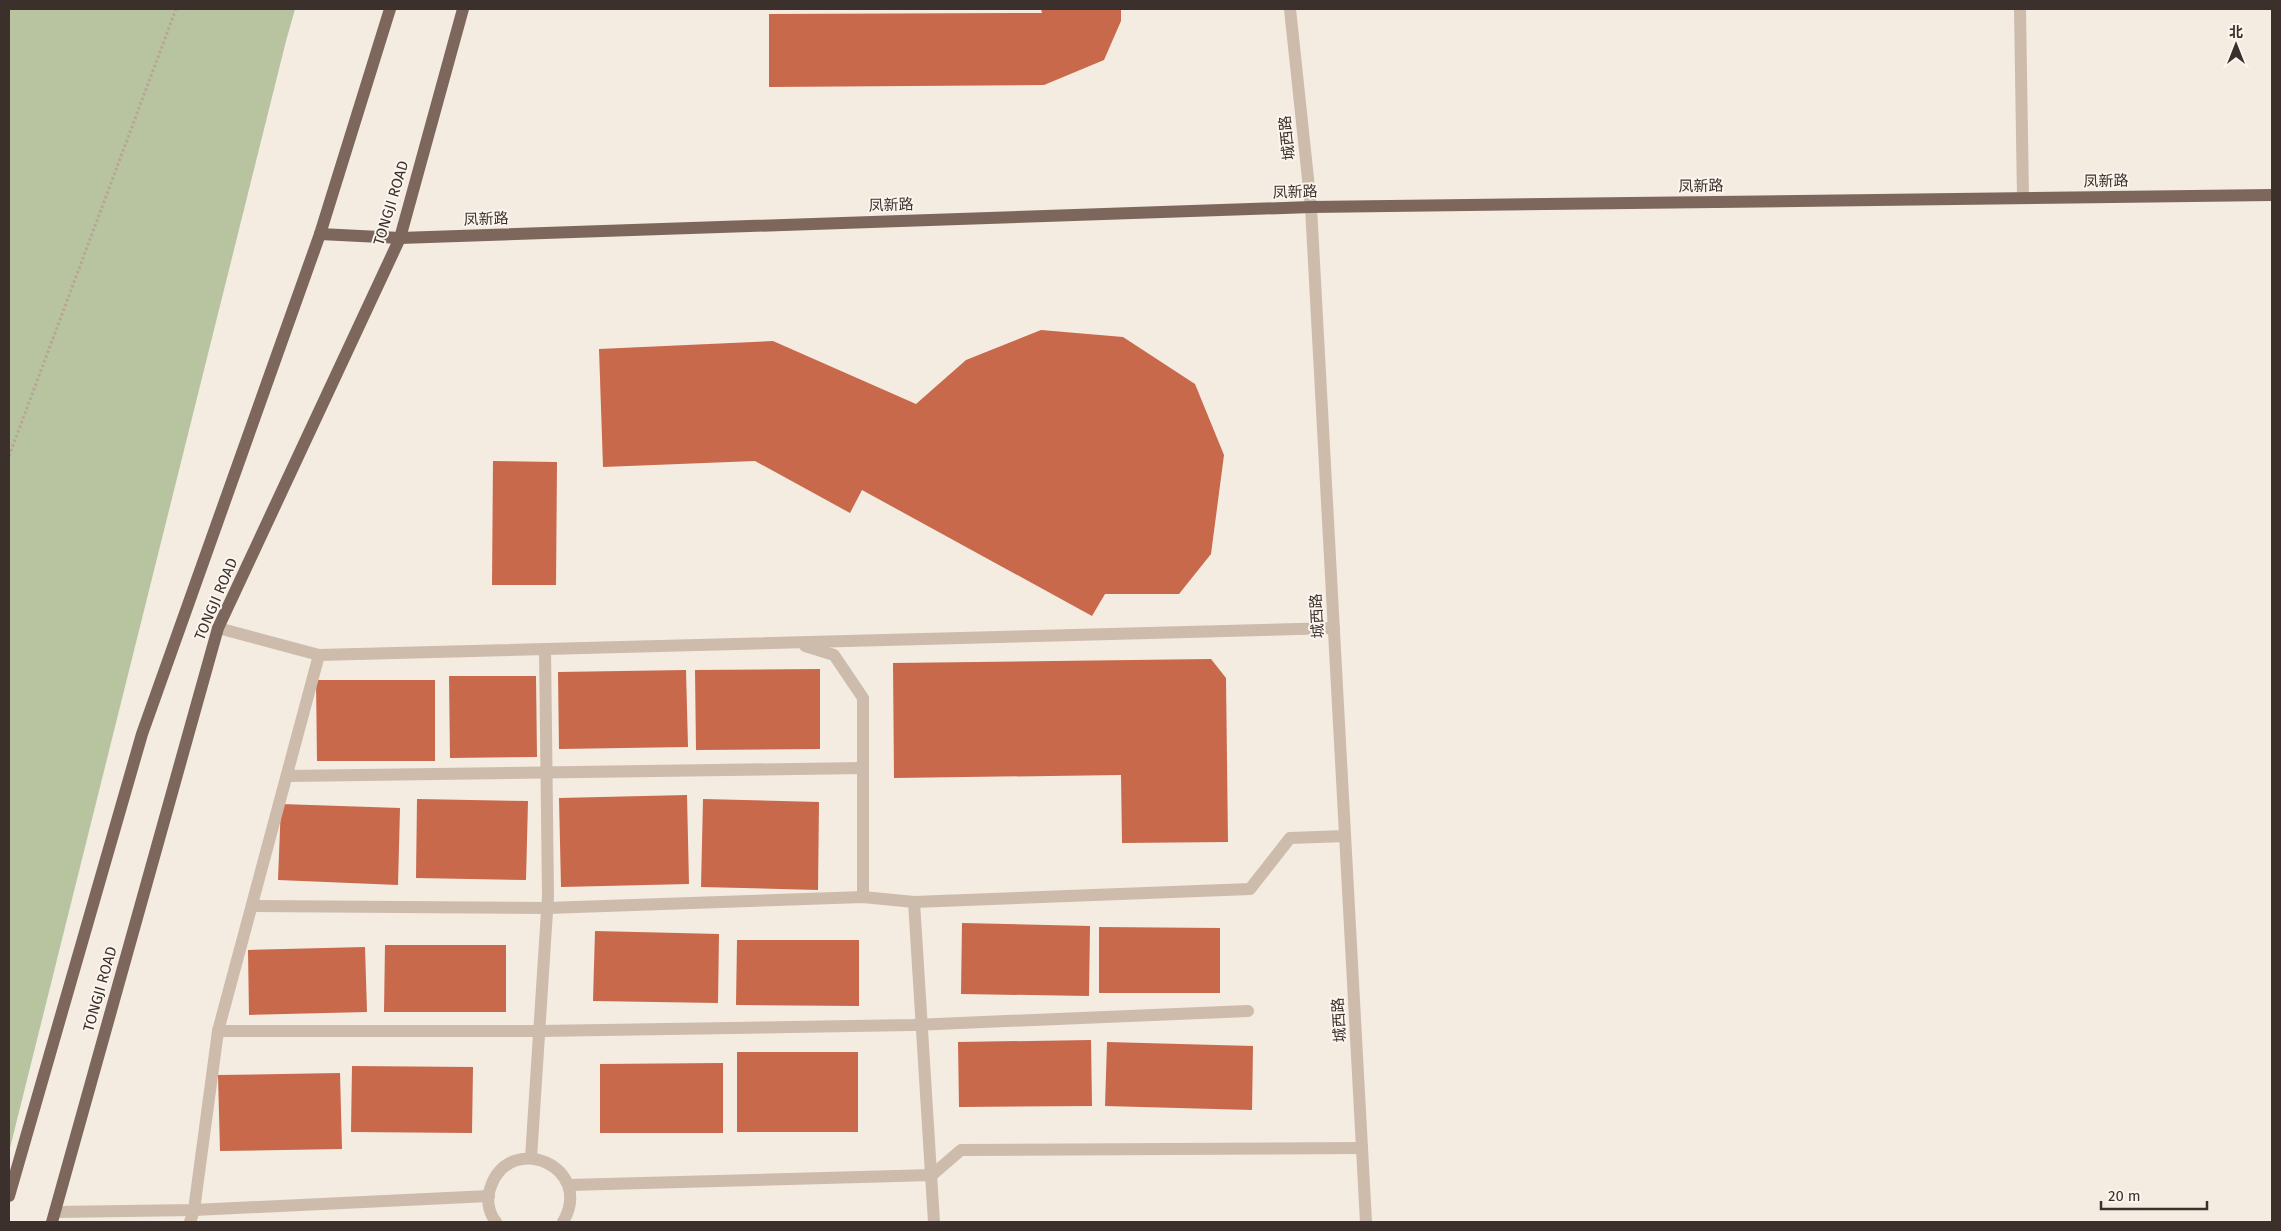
<svg xmlns="http://www.w3.org/2000/svg" width="2281" height="1231" viewBox="0 0 2281 1231" font-family="'Fira Sans','Noto Sans SC',sans-serif">
  <rect width="100%" height="100%" fill="#f4ebe1"/>
  <!-- green -->
  <polygon fill="#b8c4a0" points="9,9 295,9 286,41 9,1152"/>
  <!-- building -->
  <g fill="#c8694b">
    <polygon points="1041,9 1121,9 1121,21 1104,60 1044,85 769,87 769,14 1042,13"/>
    <polygon points="1041,330 1123,337 1195,384 1224,455 1211,554 1179,594 1105,594 1092,616 862,490 850,513 755,461 603,467 599,349 773,341 916,404 966,360"/>
    <polygon points="493,461 557,462 556,585 492,585"/>
    <polygon points="1211,659 1226,678 1228,842 1122,843 1121,775 894,778 893,663"/>
    <polygon points="820,669 820,749 696,750 695,670"/>
    <polygon points="686,670 688,747 559,749 558,672"/>
    <polygon points="449,676 536,676 537,757 450,758"/>
    <polygon points="316,680 435,680 435,761 317,761"/>
    <polygon points="687,795 689,884 561,887 559,798"/>
    <polygon points="417,799 528,801 526,880 416,878"/>
    <polygon points="703,799 819,802 818,890 701,887"/>
    <polygon points="281,804 400,808 398,885 278,880"/>
    <polygon points="962,923 1090,926 1089,996 961,994"/>
    <polygon points="1099,927 1220,928 1220,993 1099,993"/>
    <polygon points="595,931 719,934 718,1003 593,1001"/>
    <polygon points="737,940 859,940 859,1006 736,1005"/>
    <polygon points="385,945 506,945 506,1012 384,1012"/>
    <polygon points="365,947 367,1012 249,1015 248,950"/>
    <polygon points="1091,1040 1092,1106 959,1107 958,1042"/>
    <polygon points="1107,1042 1253,1046 1252,1110 1105,1106"/>
    <rect x="737" y="1052" width="121" height="80"/>
    <polygon points="723,1063 723,1133 600,1133 600,1064"/>
    <polygon points="352,1066 473,1067 472,1133 351,1132"/>
    <polygon points="340,1073 342,1149 220,1151 218,1075"/>
  </g>
  <g fill="none" stroke-linecap="round" stroke-linejoin="round">
    <!-- path -->
    <polyline stroke="#b9a596" stroke-width="3" stroke-dasharray="2.5 2.5" stroke-linecap="butt" points="9,456 176,9"/>
    <!-- minor -->
    <g stroke="#cdbbac" stroke-width="12">
      <polyline points="1290,9 1311,207 1366,1222"/>
      <polyline points="2020,9 2023,198"/>
      <polyline points="218,628 319,655 1334,628"/>
      <polyline points="805,646 834,655 863,698 863,897"/>
      <polyline points="287,776 863,768"/>
      <polyline points="914,902 934,1222"/>
      <polyline points="252,906 547,908 863,897 914,902 1250,889 1290,838 1345,836"/>
      <polyline points="218,1031 539,1031 913,1025 1248,1011"/>
      <polyline points="531,1158 548,896 545,649"/>
      <polyline points="569,1185 932,1175 961,1150 1362,1148"/>
      <polyline points="55,1212 194,1210 489,1196"/>
      <polyline points="190,1222 194,1210 218,1031 319,655"/>
      <path d="M 496,1222 C 488,1212 486,1198 491,1186 C 511,1131 595,1167 563,1222"/>
    </g>
    <!-- major -->
    <g stroke="#7d675c" stroke-width="12">
      <polyline points="320,234 400,238 1311,207 2272,195"/>
      <polyline points="9,1196 142,734 320,234 390,9"/>
      <polyline points="52,1222 218,628 400,238 463,9"/>
    </g>
  </g>
  <g text-anchor="middle" stroke-width="4" stroke-linejoin="round" paint-order="stroke">
    <!-- street labels -->
    <g font-size="15" fill="#3b302b" stroke="#fbf5ee">
      <text transform="translate(1287 138) rotate(-96)" y="5">城西路</text>
      <text transform="translate(2106 181) rotate(-1)" y="5">凤新路</text>
      <text transform="translate(1701 186) rotate(-1)" y="5">凤新路</text>
      <text transform="translate(1295 192) rotate(-2)" y="5">凤新路</text>
      <text transform="translate(391 203) rotate(-73)" y="5">TONGJI ROAD</text>
      <text transform="translate(891 205) rotate(-2)" y="5">凤新路</text>
      <text transform="translate(486 219) rotate(-2)" y="5">凤新路</text>
      <text transform="translate(216 599) rotate(-67)" y="5">TONGJI ROAD</text>
      <text transform="translate(1317 616) rotate(-93)" y="5">城西路</text>
      <text transform="translate(100 989) rotate(-74)" y="5">TONGJI ROAD</text>
      <text transform="translate(1339 1020) rotate(-93)" y="5">城西路</text>
    </g>
  </g>
  <!-- border -->
  <rect width="2281" height="1231" fill="none" stroke="#3b302b" stroke-width="20"/>
  <!-- north arrow -->
  <g transform="translate(2236 45)" stroke="#fbf5ee" stroke-width="4" paint-order="stroke">
  <path d="M0-4L9 19L0 12L-9 19Z" fill="#3b302b"/>
  <text y="-8" font-size="14" font-weight="bold" text-anchor="middle" fill="#3b302b">北</text>
  </g>
  <!-- scale -->
  <path d="M2101 1201v8h106v-8" fill="none" stroke="#3b302b" stroke-width="2.5"/>
  <text x="2108" y="1201" font-size="15" fill="#3b302b" stroke="#fbf5ee" stroke-width="4" paint-order="stroke">20 m</text>
</svg>
